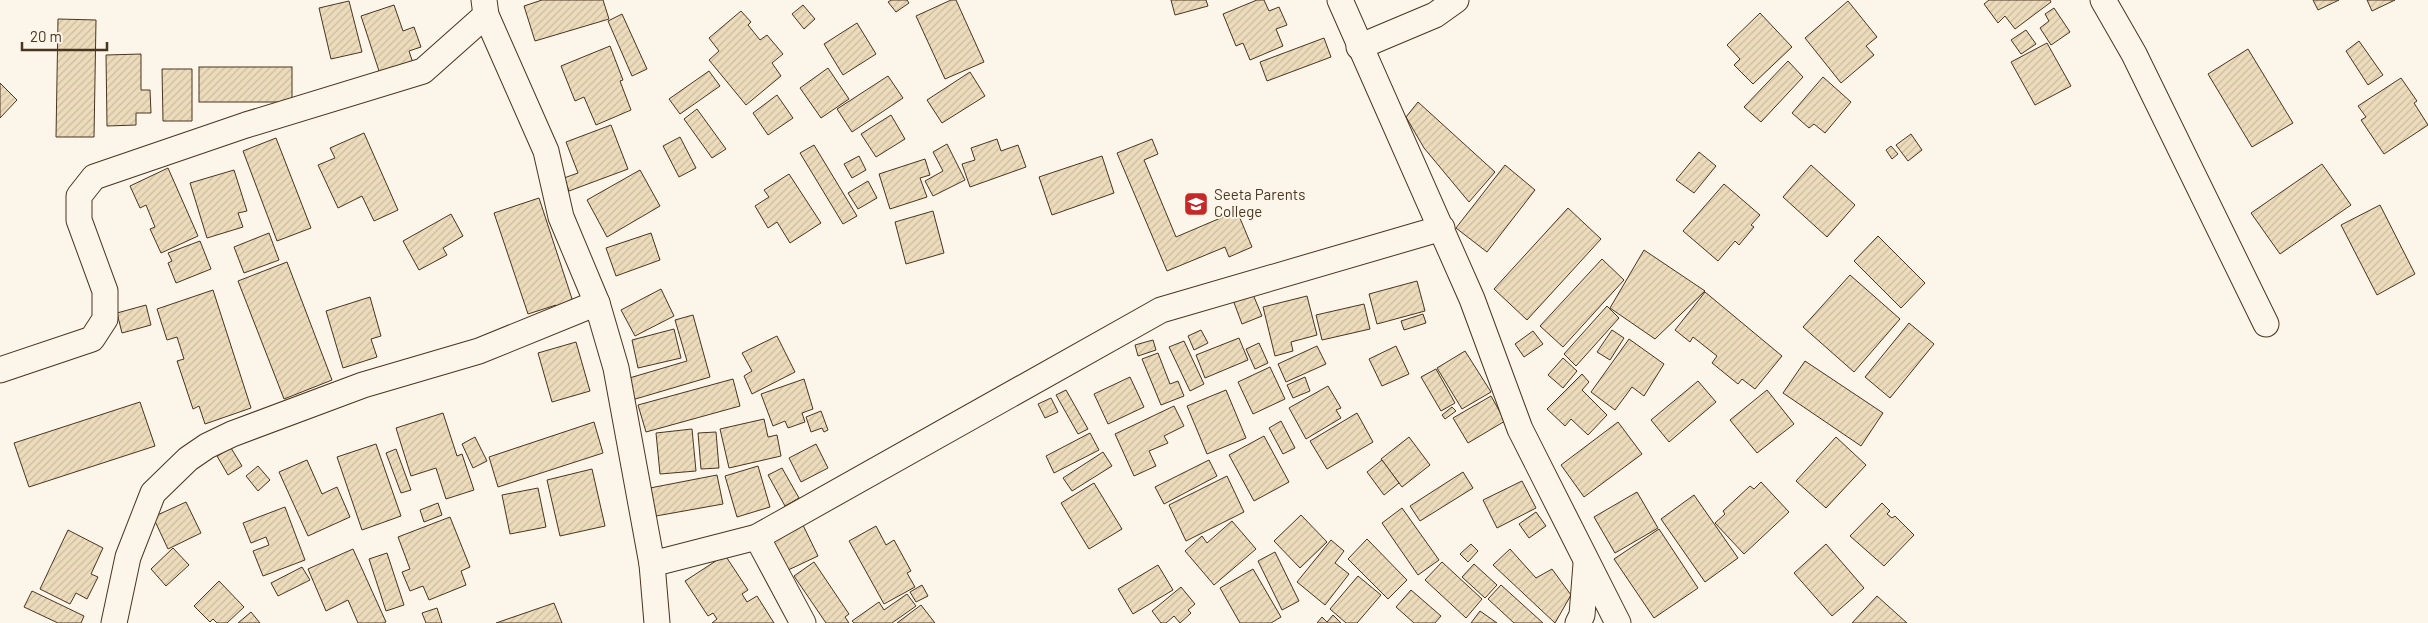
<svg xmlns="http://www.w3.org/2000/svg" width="2428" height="623" viewBox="0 0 2428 623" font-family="Barlow,sans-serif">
  <defs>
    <pattern id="building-hatch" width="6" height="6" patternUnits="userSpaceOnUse" patternTransform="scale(1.25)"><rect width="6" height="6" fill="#ecdcbc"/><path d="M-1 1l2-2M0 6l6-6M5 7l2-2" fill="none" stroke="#ccbda1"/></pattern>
  </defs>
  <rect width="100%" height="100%" fill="#fbf6e9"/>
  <!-- building -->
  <g fill="url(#building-hatch)" stroke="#4a3520">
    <polygon points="542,0 603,0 609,19 535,41 524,6"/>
    <polygon points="891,0 907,0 909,3 896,12 888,2"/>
    <polygon points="951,0 956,0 984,62 945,79 916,16"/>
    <polygon points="1171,0 1206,0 1208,6 1175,15"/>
    <polygon points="1257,0 1264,0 1269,11 1279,7 1287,25 1276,29 1283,46 1250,60 1243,43 1236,46 1223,14"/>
    <polygon points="1989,0 2050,0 2051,2 2015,29 2005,16 1998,23 1984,4"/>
    <polygon points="2313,0 2339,0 2318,10"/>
    <polygon points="2367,0 2395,0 2372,11"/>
    <polygon points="349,1 362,52 331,59 319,8"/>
    <polygon points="1848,1 1877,37 1866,46 1874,55 1841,83 1805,38"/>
    <polygon points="394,5 403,31 414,27 421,47 409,51 413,63 380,74 361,16"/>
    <polygon points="803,5 815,19 804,29 792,14"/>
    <polygon points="2054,8 2070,32 2051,45 2040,28 2049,21 2045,14"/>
    <polygon points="741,11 751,22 748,25 760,40 767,35 783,54 772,63 781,76 746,105 709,60 719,51 709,38"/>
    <polygon points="1760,13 1792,47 1753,84 1734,65 1740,59 1727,45"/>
    <polygon points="622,14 647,69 632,76 608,21"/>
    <polygon points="58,19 96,20 94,137 56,137"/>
    <polygon points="857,23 876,54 843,75 824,44"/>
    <polygon points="2026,30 2036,44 2021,54 2011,40"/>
    <polygon points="1324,38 1331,57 1267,81 1260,62"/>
    <polygon points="2359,41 2383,75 2368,85 2346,51"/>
    <polygon points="2047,43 2071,86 2035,105 2011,62"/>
    <polygon points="610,46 623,80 620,81 631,110 596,125 584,97 575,101 561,66"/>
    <polygon points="2248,49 2293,123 2252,147 2208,74"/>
    <polygon points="141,54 141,90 150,90 151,113 136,113 136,125 107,126 106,55"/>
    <polygon points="1788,61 1803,77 1761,122 1744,107"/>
    <rect x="199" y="67" width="93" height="35"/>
    <polygon points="828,68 849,99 821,118 800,88"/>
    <polygon points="162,69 192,69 192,121 163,121"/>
    <polygon points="709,71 720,86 680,114 669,99"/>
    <polygon points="970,72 985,96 942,123 927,100"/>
    <polygon points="888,76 903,98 852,132 837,109"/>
    <polygon points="1823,77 1851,102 1825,133 1814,124 1809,128 1792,113"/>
    <polygon points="2401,78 2417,101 2414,103 2428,125 2384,154 2361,120 2366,117 2358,106"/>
    <polygon points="0,83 17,100 0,118"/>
    <polygon points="777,95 793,118 768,135 753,113"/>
    <polygon points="1418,102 1495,172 1469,202 1424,148 1406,117"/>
    <polygon points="697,109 726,149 712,158 684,119"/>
    <polygon points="891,115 905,139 876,157 861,134"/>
    <polygon points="611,125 628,169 569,191 564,178 578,173 566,142"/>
    <polygon points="364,133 398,210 374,221 362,196 338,208 318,165 335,158 330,148"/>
    <polygon points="1911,134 1922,150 1908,161 1896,145"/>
    <polygon points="680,137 696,168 679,177 663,146"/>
    <polygon points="276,138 311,228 277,241 243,151"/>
    <polygon points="997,139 1001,151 1018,145 1026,167 970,187 962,164 975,160 971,148"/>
    <polygon points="1152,139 1158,154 1144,160 1176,237 1237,211 1252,247 1229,257 1225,247 1167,271 1117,153"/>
    <polygon points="947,144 965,180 933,196 925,181 943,171 933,152"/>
    <polygon points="814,145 857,216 843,224 800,153"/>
    <polygon points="1891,146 1898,154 1892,159 1886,150"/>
    <polygon points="1699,152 1716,166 1694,193 1676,180"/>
    <polygon points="859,156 866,170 852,178 844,164"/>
    <polygon points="1102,156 1114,193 1052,215 1039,177"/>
    <polygon points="925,159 930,175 920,178 927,197 890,209 879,174"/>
    <polygon points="2322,164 2351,205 2280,254 2251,213"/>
    <polygon points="1505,165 1535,190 1487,252 1456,228"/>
    <polygon points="1811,165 1855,205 1827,237 1783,197"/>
    <polygon points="168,168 198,236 161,253 150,229 155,227 146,205 140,208 130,186"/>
    <polygon points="234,170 247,211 238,213 243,227 207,238 190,183"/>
    <polygon points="640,170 660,206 607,237 587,200"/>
    <polygon points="789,174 821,223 790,243 777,222 768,228 755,206 769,197 764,190"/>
    <polygon points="868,181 877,198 858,209 848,193"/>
    <polygon points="1724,184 1760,215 1751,225 1754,227 1739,245 1735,241 1718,261 1683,231"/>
    <polygon points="539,198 575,308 559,313 556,305 528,314 494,213"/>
    <polygon points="2380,205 2415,274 2377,295 2341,225"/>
    <polygon points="1568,208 1601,239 1527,320 1494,289"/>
    <polygon points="933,211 944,253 906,264 895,222"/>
    <polygon points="451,214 463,236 443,248 447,255 419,270 403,241"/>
    <polygon points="269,233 279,260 244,273 234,247"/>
    <polygon points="651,233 660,260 616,276 606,248"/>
    <polygon points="1878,236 1925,283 1901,308 1854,261"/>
    <polygon points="200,241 211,269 176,283 168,263 172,261 168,253"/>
    <polygon points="1644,250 1705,291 1655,339 1610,308"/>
    <polygon points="1602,259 1624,280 1563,347 1540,326"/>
    <polygon points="287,262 332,380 284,399 238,281"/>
    <polygon points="1850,275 1900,319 1854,372 1803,327"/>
    <polygon points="1417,281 1425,311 1377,324 1369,294"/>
    <polygon points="661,289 674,316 635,336 621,310"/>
    <polygon points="213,290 251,408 205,424 199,406 193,409 177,361 184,359 177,337 167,340 157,309"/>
    <polygon points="1252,292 1262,316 1242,324 1233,300"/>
    <polygon points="1705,292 1782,356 1755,389 1742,379 1738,384 1712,363 1717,356 1693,337 1690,342 1675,330"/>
    <polygon points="1307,296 1317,335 1291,342 1293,351 1275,356 1263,307"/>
    <polygon points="370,297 381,336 371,339 377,357 343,368 326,311"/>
    <polygon points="1364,304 1370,329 1322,340 1316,315"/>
    <polygon points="146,305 151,325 122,333 117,313"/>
    <polygon points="1607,306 1619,318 1576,366 1564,354"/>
    <polygon points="1423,314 1426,323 1404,330 1401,321"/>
    <polygon points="693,315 710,377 632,400 626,379 687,361 675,320"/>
    <polygon points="1909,323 1934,344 1890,398 1865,377"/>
    <polygon points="674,329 681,358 638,368 632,340"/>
    <polygon points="1201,330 1208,343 1194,350 1188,336"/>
    <polygon points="1612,330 1624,338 1610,360 1597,352"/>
    <polygon points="1533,331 1543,344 1524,357 1515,344"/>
    <polygon points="777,336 795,372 752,394 744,376 752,371 742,353"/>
    <polygon points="1239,338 1248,360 1205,378 1196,355"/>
    <polygon points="1629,339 1664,364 1644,396 1632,387 1615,410 1591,392"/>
    <polygon points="1153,340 1156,350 1138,356 1135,345"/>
    <polygon points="1184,341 1204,384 1190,391 1169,347"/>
    <polygon points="576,342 590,391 552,402 538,353"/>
    <polygon points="1259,343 1268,363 1255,369 1246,349"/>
    <polygon points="1317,346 1326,364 1286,382 1278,364"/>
    <polygon points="1396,346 1409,374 1382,386 1369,359"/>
    <polygon points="1465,351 1491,392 1462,409 1437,368"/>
    <polygon points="1158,353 1170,384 1178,381 1184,396 1161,405 1142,359"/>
    <polygon points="1563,358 1577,371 1563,388 1548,375"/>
    <polygon points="1805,361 1883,413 1861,446 1783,393"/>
    <polygon points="1270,367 1285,399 1253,414 1238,382"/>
    <polygon points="1436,369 1455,403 1441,411 1421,377"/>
    <polygon points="1582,374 1589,382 1582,390 1607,415 1588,435 1571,419 1565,426 1547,409"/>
    <polygon points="1130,377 1144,407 1108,424 1094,394"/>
    <polygon points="1305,377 1310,391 1293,398 1287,385"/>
    <polygon points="733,379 740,406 646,432 638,405"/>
    <polygon points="804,379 813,409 802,413 805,422 788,428 785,421 773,426 761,394"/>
    <polygon points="1698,381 1716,402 1669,442 1651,420"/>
    <polygon points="1328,386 1341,408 1336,410 1341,418 1306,439 1289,408"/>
    <polygon points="1066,390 1088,429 1078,434 1056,395"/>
    <polygon points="1226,390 1246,438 1207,454 1187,406"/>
    <polygon points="1767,390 1794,424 1757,453 1730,420"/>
    <polygon points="1491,396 1505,421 1468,443 1453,418"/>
    <polygon points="1051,398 1058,412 1045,418 1038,404"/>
    <polygon points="140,402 155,446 29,487 14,443"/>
    <polygon points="1174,406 1184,426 1164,436 1168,443 1149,451 1156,466 1134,476 1115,434"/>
    <polygon points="1452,407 1456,411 1445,419 1442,415"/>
    <polygon points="821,411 828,430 824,432 822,428 811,432 806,417"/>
    <polygon points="443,413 457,456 462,454 474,490 446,499 436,468 411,476 396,428"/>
    <polygon points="1357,413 1373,442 1327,469 1310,441"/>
    <polygon points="764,419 768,437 777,435 781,456 729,468 720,429"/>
    <polygon points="1281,421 1295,448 1283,454 1269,428"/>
    <polygon points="594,422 603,453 498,487 489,457"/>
    <polygon points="1618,422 1642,454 1584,497 1561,465"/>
    <polygon points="692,429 696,471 660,474 656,433"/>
    <polygon points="716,432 719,468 701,469 698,433"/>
    <polygon points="1090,433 1099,450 1054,473 1046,456"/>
    <polygon points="1264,436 1289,482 1254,501 1229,455"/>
    <polygon points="475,437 487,461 473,468 462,444"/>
    <polygon points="1409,437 1430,465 1402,487 1381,459"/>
    <polygon points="1836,437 1866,465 1826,508 1796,481"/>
    <polygon points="376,444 401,516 362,530 337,457"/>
    <polygon points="816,444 828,468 801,482 789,458"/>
    <polygon points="231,448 242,466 228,475 217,456"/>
    <polygon points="396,449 411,490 401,493 386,453"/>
    <polygon points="1103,452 1112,466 1072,491 1063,478"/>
    <polygon points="307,460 322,494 337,487 350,517 308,536 279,472"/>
    <polygon points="1209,460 1217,476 1164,504 1155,487"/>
    <polygon points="1382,460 1399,483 1384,495 1367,472"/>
    <polygon points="258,466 270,480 258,491 246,476"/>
    <polygon points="758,466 770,507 737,517 725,476"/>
    <polygon points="782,468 799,498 785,506 768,475"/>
    <polygon points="592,469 605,526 560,536 547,480"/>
    <polygon points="1463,472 1473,488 1420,521 1410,506"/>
    <polygon points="717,475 723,504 656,516 650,488"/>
    <polygon points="1227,476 1244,512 1186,541 1169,505"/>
    <polygon points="1522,481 1536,508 1497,528 1483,500"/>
    <polygon points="1761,482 1789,512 1744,554 1715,523 1725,514 1723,511 1750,486 1754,489"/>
    <polygon points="1094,483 1122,529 1089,549 1061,503"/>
    <polygon points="538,488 546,527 510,534 502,495"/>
    <polygon points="1637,492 1658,528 1615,553 1594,517"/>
    <polygon points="1694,495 1738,558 1705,582 1661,519"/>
    <polygon points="186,502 201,533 168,549 153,517"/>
    <polygon points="438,503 442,515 424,522 420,510"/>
    <polygon points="1882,503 1890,511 1887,514 1892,518 1895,516 1914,535 1884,566 1850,536"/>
    <polygon points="285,507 305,560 263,576 253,551 269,545 266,537 251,543 243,523"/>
    <polygon points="1402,508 1439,560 1418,575 1382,523"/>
    <polygon points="1536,512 1546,526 1529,538 1519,524"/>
    <polygon points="1301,515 1327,542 1300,568 1274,541"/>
    <polygon points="450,517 470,567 461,571 466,585 429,600 423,586 410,591 402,572 410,569 398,537"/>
    <polygon points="801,521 818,556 786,571 763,540"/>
    <polygon points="1232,521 1256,549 1214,585 1185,551 1202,536 1207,543"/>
    <polygon points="876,526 886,545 894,540 911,571 907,573 915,587 884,604 849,541"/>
    <polygon points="1659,529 1698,588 1654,618 1614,559"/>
    <polygon points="68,530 103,548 91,574 98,577 87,599 76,593 70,604 40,589"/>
    <polygon points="1367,539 1407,580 1388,599 1348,559"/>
    <polygon points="1331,540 1344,551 1335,563 1349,574 1325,605 1297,582"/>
    <polygon points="1471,544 1478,551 1468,562 1460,554"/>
    <polygon points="1826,544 1864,588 1832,616 1794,573"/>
    <polygon points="173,548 189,565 166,586 151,569"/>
    <polygon points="353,549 386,622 384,623 358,623 348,600 326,611 308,569"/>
    <polygon points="1510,549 1536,578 1552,569 1571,595 1555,623 1493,565"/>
    <polygon points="1275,552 1299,601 1282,610 1258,561"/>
    <polygon points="387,553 404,605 386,611 369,559"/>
    <polygon points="725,555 748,590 742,594 747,602 757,596 774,623 712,623 717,619 713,613 708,616 685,581"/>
    <polygon points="814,562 849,614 845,617 849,623 826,623 794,576"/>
    <polygon points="1442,562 1482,599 1466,618 1425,580"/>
    <polygon points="1474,564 1497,585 1485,598 1462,577"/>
    <polygon points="1158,565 1173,590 1133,614 1118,589"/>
    <polygon points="302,567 310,580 278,596 271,583"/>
    <polygon points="1253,569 1281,617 1271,623 1240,623 1220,588"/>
    <polygon points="1358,576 1381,595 1357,623 1346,623 1330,609"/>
    <polygon points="219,581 244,607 227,623 217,623 213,619 210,622 194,606"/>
    <polygon points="922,585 928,596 916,602 910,592"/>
    <polygon points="1501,585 1543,623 1514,623 1488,599"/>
    <polygon points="1181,587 1195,604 1188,610 1191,613 1180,623 1174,616 1166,623 1161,623 1152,611"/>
    <polygon points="1411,590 1441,616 1435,623 1414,623 1396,607"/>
    <polygon points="32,591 84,616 81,623 58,623 24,607"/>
    <polygon points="907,594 916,606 892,623 854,623 852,621 879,602 884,610"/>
    <polygon points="1877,596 1907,623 1852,623"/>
    <polygon points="554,603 562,623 496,623"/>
    <polygon points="921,605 935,623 897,623"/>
    <polygon points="437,608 442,623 426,623 422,613"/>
    <polygon points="1480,611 1497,623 1471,623"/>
    <polygon points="251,612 260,623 238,623"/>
    <polygon points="1333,615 1341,623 1317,623 1322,617 1327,622"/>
  </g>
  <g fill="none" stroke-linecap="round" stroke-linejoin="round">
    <defs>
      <g id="minor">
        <polyline points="484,0 486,15 546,151 561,217 597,303 616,368 652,564 657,623"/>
        <polyline points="1340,0 1472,299 1520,429 1618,623"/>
        <polyline points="2103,0 2134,54 2266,324"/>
        <polyline points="1359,47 1435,15 1456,0"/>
        <polyline points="0,370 92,339 105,319 105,291 79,220 79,196 94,177 246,125 423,71 486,15"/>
        <polyline points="757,537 803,623"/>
        <polyline points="652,564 757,537 1161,310 1442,228"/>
        <polyline points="114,623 128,557 153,493 188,459 207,446 232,434 363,385 479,351 597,303"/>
        <polyline points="1578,623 1582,615 1586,564"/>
      </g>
    </defs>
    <!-- minor casing -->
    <use href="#minor" stroke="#4a3520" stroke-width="27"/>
    <!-- minor -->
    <use href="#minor" stroke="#fbf6e9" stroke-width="25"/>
  </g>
  <!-- icons -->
  <defs>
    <symbol id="school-square" viewBox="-11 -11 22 22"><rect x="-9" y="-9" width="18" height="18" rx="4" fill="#c62828" stroke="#fbf6e9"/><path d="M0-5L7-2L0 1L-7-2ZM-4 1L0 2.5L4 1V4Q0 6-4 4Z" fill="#fff"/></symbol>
  </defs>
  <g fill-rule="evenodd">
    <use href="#school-square" x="1182" y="190" width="28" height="28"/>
  </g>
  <g text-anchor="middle" stroke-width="4" stroke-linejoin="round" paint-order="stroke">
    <!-- poi labels -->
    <g font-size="15" fill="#4a3520" stroke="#fbf6e9" text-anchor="start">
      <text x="1214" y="200">Seeta Parents<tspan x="1214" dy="17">College</tspan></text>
    </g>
  </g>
  <!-- scale -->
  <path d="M22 42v8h85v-8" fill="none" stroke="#4a3520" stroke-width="2.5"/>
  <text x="30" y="42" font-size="15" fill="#4a3520" stroke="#fbf6e9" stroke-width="4" paint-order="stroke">20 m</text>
</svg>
